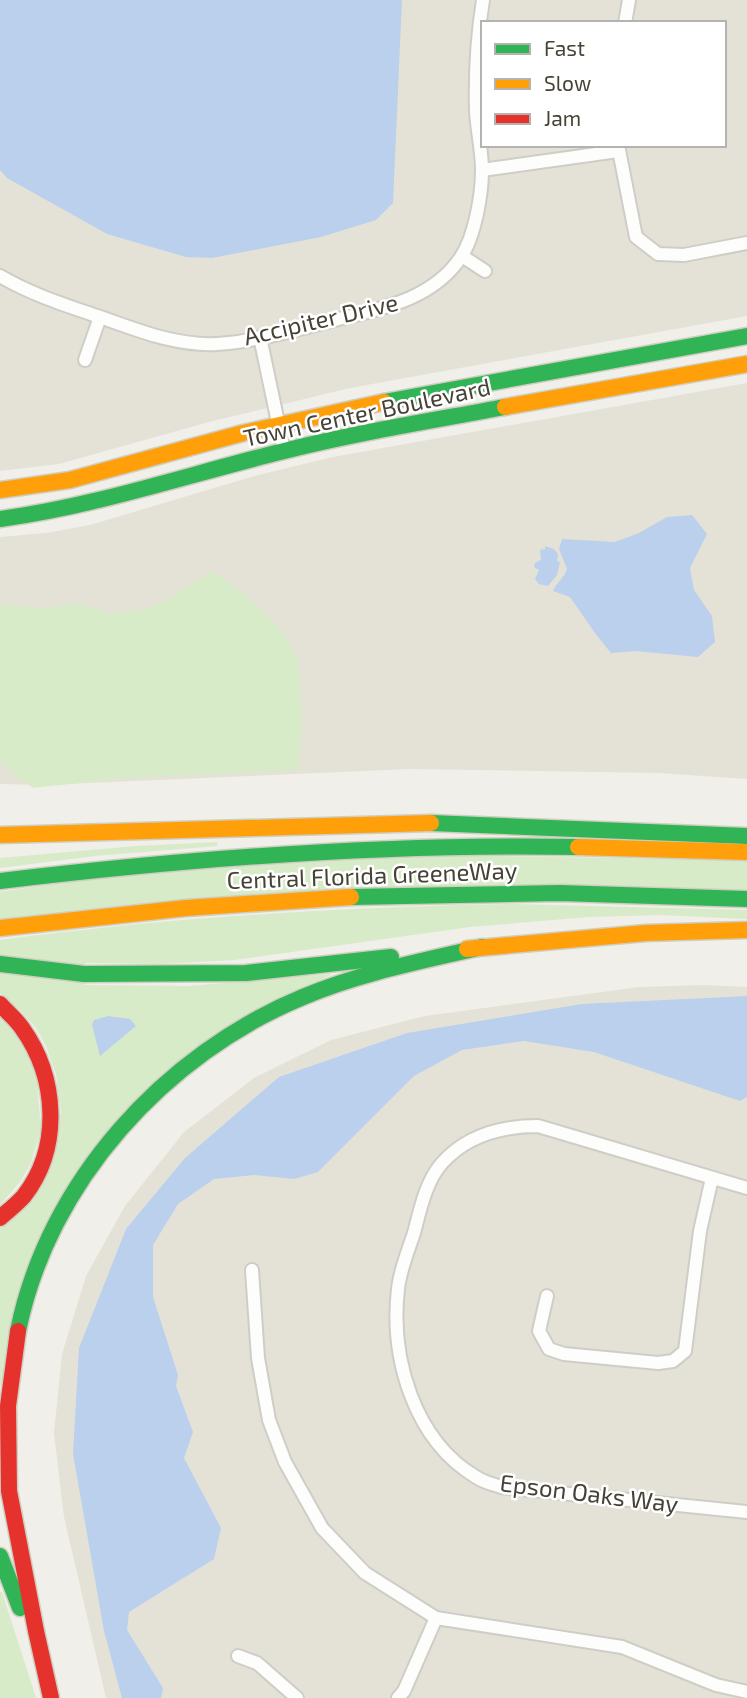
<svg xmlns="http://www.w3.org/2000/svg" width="747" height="1698" viewBox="0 0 747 1698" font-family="'Exo 2',sans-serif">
  <rect width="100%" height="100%" fill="#f0efe9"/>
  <!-- residential -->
  <g fill="#e4e2d6" fill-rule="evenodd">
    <path d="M 0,0 L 747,0 L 747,316 L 350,388 L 209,422 L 59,464 L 0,471 ZM 483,23 L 724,23 L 724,145 L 483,145 Z"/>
    <polygon points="747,383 747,779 659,773 409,769 42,785 0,784 0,537 46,533 90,525 258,475 333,457"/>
    <polygon points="705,985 747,987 747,1698 106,1698 64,1517 54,1433 62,1354 86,1276 125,1206 184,1132 254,1078 331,1040 425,1016 639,987"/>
  </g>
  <!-- green -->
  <g fill="#d8ebc9">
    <polygon points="212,571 252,600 282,631 299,662 302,721 299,770 127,778 33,788 13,774 0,760 0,604 46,609 74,603 110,613 141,610 160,604"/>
    <polygon points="217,842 218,846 95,856 0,868 0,858 135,846"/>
    <path d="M 435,855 L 747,860 L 747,890 L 0,919 L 0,892 C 144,869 290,864 435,855 Z"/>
    <path d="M 513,904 L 747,910 L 747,919 L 661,915 L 589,917 L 470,927 L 234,960 L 160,964 L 85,963 L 85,985 L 189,986 L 330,974 L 331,975 L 298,989 L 89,1154 L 0,1387 L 0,1229 L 61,1113 L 56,1074 L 46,1046 L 36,1028 L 21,1011 L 0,993 L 0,940 C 171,917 341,907 513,904 Z"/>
    <polygon points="0,1016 11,1027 36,1069 41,1129 31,1163 20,1182 0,1205"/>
    <polygon points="0,1592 2,1592 36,1698 0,1698"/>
  </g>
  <!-- water -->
  <g fill="#bad0ed">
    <polygon points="0,0 402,0 393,203 376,220 321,237 212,258 186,257 107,234 7,178 0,170"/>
    <path d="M 692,515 L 707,534 L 690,568 L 694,590 L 712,616 L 715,642 L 698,657 L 635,651 L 611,653 L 595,633 L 570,597 L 553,591 C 557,582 564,578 567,569 L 559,549 L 562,539 L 615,542 L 639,533 L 667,517 Z"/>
    <polygon points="545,546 554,549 558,554 557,561 560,562 557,575 548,586 539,584 535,579 539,570 534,567 535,563 541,560 540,550 545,549"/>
    <polygon points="747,996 747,1097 740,1101 594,1052 524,1041 462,1050 414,1076 318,1172 294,1179 254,1175 214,1179 178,1204 153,1245 153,1297 178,1375 176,1386 193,1432 184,1458 221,1528 214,1559 129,1612 127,1630 163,1688 161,1698 122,1698 104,1631 73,1454 79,1348 126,1229 185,1158 279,1077 407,1033 582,1004"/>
    <polygon points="108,1016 130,1019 136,1026 100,1056 92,1025 94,1020"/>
  </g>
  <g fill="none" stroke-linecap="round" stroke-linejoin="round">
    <defs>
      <g id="street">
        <polyline points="625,23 629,0"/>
        <polyline points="618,145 636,237 658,254 684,255 747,243"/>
        <polyline points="482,170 618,151"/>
        <polyline points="462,256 485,271"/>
        <path d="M 0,276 C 32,295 68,306 103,318 C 139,331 178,346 217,344 C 261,341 304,327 347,317 C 390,307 435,296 461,257 C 475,236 482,194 482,170 C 482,150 477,131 476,111 C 475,74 477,37 483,0"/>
        <polyline points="260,337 284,451"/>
        <polyline points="85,360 100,317"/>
        <path d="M 747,1188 L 538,1126 C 501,1126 467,1135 442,1163 C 426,1181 420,1210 414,1233 C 408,1251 400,1270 398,1289 C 390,1358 414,1440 476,1477 C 483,1482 493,1484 501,1487 L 747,1512"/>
        <polyline points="252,1270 258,1358 269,1420 285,1462 322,1528 365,1573 436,1618 622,1647 716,1685 747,1692"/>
        <polyline points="547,1296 539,1331 549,1349 564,1354 658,1363 673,1361 685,1351 700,1231 712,1178"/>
        <polyline points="238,1656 257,1663 297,1698"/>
        <polyline points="398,1698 404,1691 436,1618"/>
      </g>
      <g id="fast">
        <polyline points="384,402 747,336"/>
        <path d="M 0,519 C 96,506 187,475 280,452 C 354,433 430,421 505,407"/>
        <polyline points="431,823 747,836"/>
        <path d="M 0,881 C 192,858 385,843 578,847"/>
        <polyline points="351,897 560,893 747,899"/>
        <polyline points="0,964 84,974 246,973 391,957"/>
        <path d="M 18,1331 C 48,1182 165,1054 303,997 C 360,973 422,961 482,947"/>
        <polyline points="0,1556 20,1608"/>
      </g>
      <g id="slow">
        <polyline points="505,407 747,364"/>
        <polyline points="0,490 70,480 243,433 384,402"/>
        <polyline points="0,835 431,823"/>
        <polyline points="578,847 747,852"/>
        <polyline points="0,928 186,908 351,897"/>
        <polyline points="467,949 646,933 747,930"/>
      </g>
      <g id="jam">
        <path d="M 0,1004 C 7,1012 16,1019 22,1028 C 57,1077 62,1147 24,1196 C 17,1204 8,1211 0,1218"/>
        <polyline points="18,1331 8,1406 9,1491 36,1631 51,1698"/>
      </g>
    </defs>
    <!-- street casing -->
    <use href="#street" stroke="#cecdc7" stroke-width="16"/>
    <!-- fast casing -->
    <use href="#fast" stroke="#d0cec0" stroke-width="19"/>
    <!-- slow casing -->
    <use href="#slow" stroke="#d0cec0" stroke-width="19"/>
    <!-- jam casing -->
    <use href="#jam" stroke="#d0cec0" stroke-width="19"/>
    <!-- street -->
    <use href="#street" stroke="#fdfdfc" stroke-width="12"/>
    <!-- fast -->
    <use href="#fast" stroke="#30b455" stroke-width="16"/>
    <!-- slow -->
    <use href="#slow" stroke="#ff9f0a" stroke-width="16"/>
    <!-- jam -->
    <use href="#jam" stroke="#e5322d" stroke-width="16"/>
  </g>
  <g text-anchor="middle" stroke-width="5" stroke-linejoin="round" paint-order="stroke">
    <!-- street labels -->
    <g font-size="24" fill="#464236" stroke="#fff">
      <text transform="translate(321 320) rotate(-13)" y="8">Accipiter Drive</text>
      <text transform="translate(367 413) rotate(-12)" y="8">Town Center Boulevard</text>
      <text transform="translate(372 876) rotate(-2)" y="8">Central Florida GreeneWay</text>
      <text transform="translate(589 1494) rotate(7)" y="8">Epson Oaks Way</text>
    </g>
  </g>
  <!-- legend -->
  <rect x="481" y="21" width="245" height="126" fill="#ffffff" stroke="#b5b3af" stroke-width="2"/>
  <rect x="495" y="44" width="35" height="10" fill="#30b455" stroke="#b5b3af" stroke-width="2"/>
  <text x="544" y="56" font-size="21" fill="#464236">Fast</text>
  <rect x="495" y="79" width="35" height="10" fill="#ff9f0a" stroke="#b5b3af" stroke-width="2"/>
  <text x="544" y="91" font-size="21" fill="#464236">Slow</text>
  <rect x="495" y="114" width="35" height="10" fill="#e5322d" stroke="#b5b3af" stroke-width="2"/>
  <text x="544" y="126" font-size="21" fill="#464236">Jam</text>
</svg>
